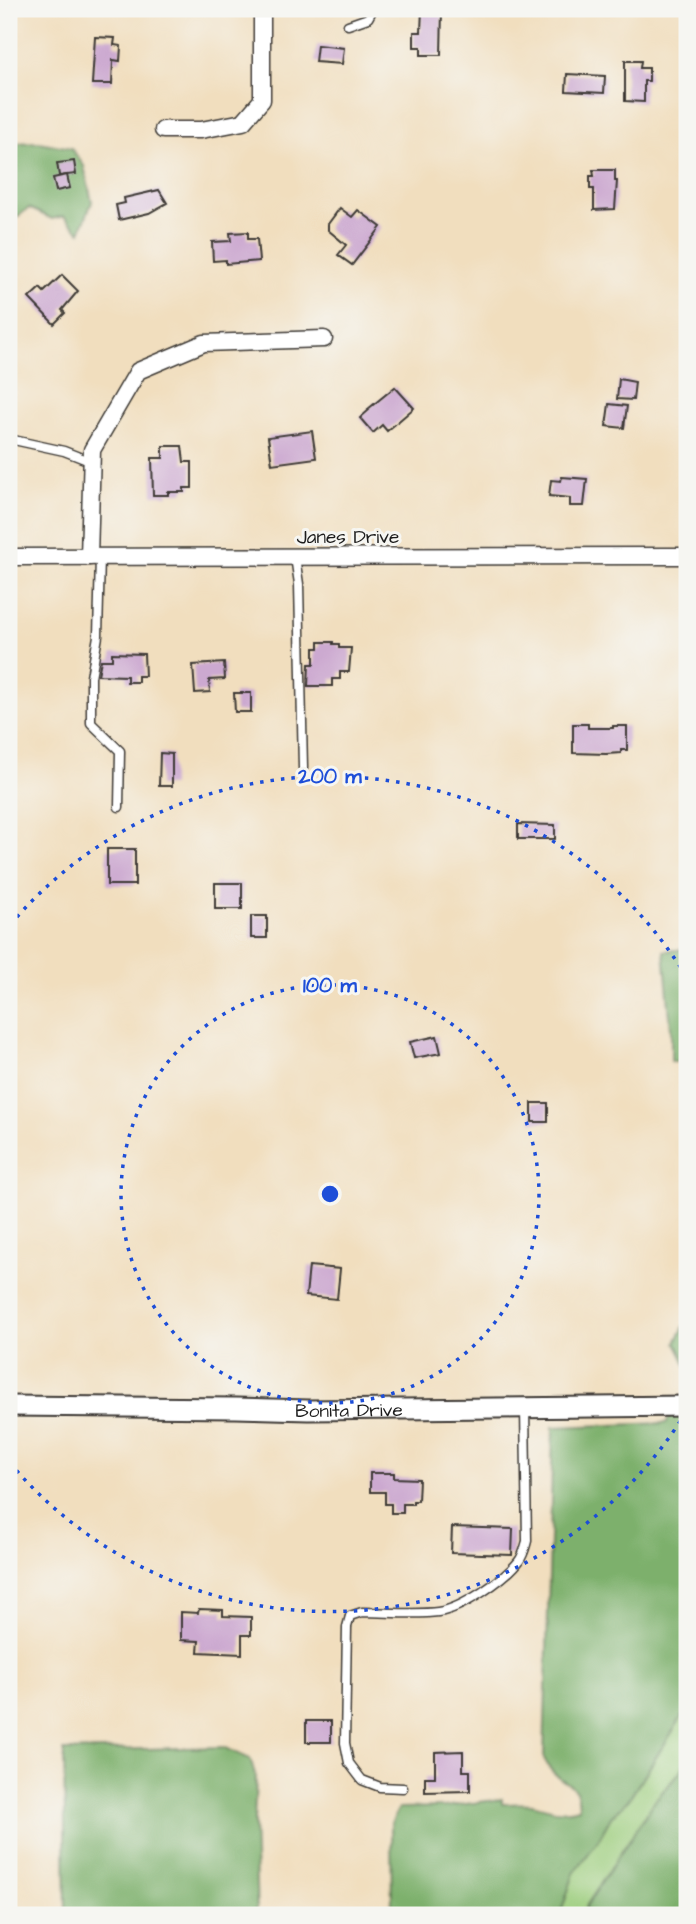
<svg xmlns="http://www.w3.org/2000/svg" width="696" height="1924" viewBox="0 0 696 1924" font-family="'Architects Daughter',sans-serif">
  <rect width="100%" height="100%" fill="#f6f6f2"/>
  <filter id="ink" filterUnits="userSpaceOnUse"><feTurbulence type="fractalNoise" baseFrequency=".0143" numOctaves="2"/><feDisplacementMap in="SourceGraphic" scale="14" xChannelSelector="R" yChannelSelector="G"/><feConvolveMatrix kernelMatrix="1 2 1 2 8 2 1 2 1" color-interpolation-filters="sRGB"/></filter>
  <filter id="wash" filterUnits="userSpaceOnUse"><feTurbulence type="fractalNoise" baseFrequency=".00686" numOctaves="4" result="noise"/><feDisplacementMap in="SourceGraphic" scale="28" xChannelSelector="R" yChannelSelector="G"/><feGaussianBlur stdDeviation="1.57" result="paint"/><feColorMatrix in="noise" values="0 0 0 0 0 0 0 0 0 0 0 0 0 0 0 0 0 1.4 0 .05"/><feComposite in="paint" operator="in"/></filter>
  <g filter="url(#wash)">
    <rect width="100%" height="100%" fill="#f1debe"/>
    <!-- green -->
    <polygon fill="#9ccd7d" stroke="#5c744c" stroke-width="2" points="687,1709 687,1760 681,1771 656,1799 587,1905 584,1915 560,1915 574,1873 597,1842 611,1817 629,1799"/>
    <!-- forest -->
    <g fill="#7db06c" stroke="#4c6644" stroke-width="2">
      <polygon points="14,141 14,143 39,142 71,148 84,166 92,202 80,232 64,216 52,219 29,208 9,223 9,142"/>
      <polygon points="687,949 687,1062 671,1061 671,1029 664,951"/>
      <polygon points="687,1321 687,1366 676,1342"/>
      <path d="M 672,1414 L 687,1414 L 687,1709 L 629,1799 L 611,1817 L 597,1842 L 574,1873 L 560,1915 L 392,1915 L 391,1823 L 399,1808 L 444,1807 L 502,1799 L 502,1804 C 511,1804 522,1803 532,1804 C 548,1808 562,1814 579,1808 C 578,1781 570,1789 554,1773 C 549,1769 548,1764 544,1759 L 553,1427 L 666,1423 Z"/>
      <polygon points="223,1747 250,1759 256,1777 254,1822 257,1915 66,1915 64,1751"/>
      <polygon points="687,1760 687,1915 584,1915 587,1905 656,1799 681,1771"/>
    </g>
    <g id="blocks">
      <!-- building -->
      <g fill="#cca9d0">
        <polygon points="422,9 442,9 441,55 421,55 421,47 414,47 414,32 421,32"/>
        <polygon points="95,37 115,38 114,45 121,46 120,61 113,60 112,84 92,84"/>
        <polygon points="317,45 344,48 342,64 315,62"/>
        <polygon points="625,61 641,61 640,68 649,68 649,81 644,81 644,102 625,101"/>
        <polygon points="567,74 605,76 604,93 566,91"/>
        <polygon points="74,161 76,174 59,176 57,163"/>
        <polygon points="593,170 615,170 615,181 617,181 615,209 594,210 594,189 590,189 590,176 594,176"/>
        <polygon points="67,175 70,188 56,191 53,178"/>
        <polygon points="159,190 167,203 149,213 119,220 116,205 125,203 124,198"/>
        <polygon points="340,208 352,217 358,210 381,227 352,265 338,255 346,245 328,230 328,224"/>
        <polygon points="248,232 248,239 257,239 259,261 226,264 226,260 213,261 212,242 231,241 230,233"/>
        <polygon points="62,275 78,291 62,310 65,313 54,324 29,298 40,288 44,292"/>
        <polygon points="619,379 635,382 633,400 617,399"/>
        <polygon points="395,387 414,408 387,431 382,425 373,433 360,418 369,410 368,409"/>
        <polygon points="609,404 627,406 624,428 606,426"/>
        <polygon points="312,431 316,458 272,464 268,437"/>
        <polygon points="163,446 182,446 184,462 192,462 192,488 184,488 184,492 168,492 168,495 153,495 152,458 163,458"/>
        <polygon points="562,477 587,479 584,506 570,506 570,498 549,496 551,480 561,481"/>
        <polygon points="319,642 333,642 333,644 339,644 339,648 351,648 349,672 340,672 340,679 332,679 332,686 308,686 309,664 314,664 314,648 319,648"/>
        <polygon points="112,653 144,654 145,676 138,676 138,682 127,682 127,676 98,675 101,660 112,660"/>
        <polygon points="224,663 225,679 209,680 210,692 195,693 193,665"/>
        <polygon points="234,693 251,693 251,712 235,712"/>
        <polygon points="573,724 588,724 588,728 613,728 613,726 627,726 627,750 621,750 621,753 606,754 573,753"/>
        <polygon points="160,753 172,754 172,786 159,786"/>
        <polygon points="518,824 555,825 555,839 518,839"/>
        <rect x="107" y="849" width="28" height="36"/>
        <rect x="215" y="883" width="27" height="26"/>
        <rect x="251" y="916" width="16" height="22"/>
        <polygon points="437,1036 441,1053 414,1058 410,1042"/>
        <rect x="532" y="1103" width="16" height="19"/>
        <polygon points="309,1266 340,1269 337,1299 306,1296"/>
        <polygon points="370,1473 394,1473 394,1478 419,1479 418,1501 413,1501 413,1504 403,1504 403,1513 391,1513 391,1504 385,1504 385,1492 370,1492"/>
        <polygon points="452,1527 513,1529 512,1555 451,1553"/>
        <polygon points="199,1609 223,1610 223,1616 251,1617 251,1635 242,1635 242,1654 198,1652 199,1641 181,1640 181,1612 198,1613"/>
        <rect x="306" y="1721" width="25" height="21"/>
        <polygon points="463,1751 463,1771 470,1771 470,1791 425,1792 425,1777 435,1777 435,1752"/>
      </g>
    </g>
  </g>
  <g filter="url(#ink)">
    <use href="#blocks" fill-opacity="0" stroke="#3c3934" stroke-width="2"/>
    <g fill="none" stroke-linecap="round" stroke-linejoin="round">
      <defs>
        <g id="service">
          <polyline points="348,25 368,18 373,9"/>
          <polyline points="9,439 64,451 92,462"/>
          <polyline points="100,557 98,636 91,677 91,723 120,751 119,807"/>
          <polyline points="295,557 299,584 303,768"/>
          <path d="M 403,1788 L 380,1787 L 362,1780 L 349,1763 L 345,1743 L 347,1627 L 350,1616 L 362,1612 C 387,1612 415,1615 438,1612 C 462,1609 505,1579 519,1561 C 524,1554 525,1548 527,1541 L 525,1408"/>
        </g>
        <g id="minor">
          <polyline points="163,130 201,130 243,122 262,100 262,9"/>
          <polyline points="9,557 687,556"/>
          <polyline points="89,557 92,450 138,371 204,343 324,339"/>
        </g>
        <g id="tertiary">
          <path id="s1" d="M 9,1406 L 236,1408 L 308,1410 L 687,1406"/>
        </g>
      </defs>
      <!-- service casing -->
      <use href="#service" stroke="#3c3934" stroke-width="11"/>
      <!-- minor casing -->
      <use href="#minor" stroke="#3c3934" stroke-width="19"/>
      <!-- tertiary casing -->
      <use href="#tertiary" stroke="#3c3934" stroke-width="23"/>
      <!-- service -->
      <use href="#service" stroke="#fff" stroke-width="8"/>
      <!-- minor -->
      <use href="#minor" stroke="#fff" stroke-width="16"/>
      <!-- tertiary -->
      <use href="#tertiary" stroke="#fff" stroke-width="19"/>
    </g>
  </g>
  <!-- distance rings -->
  <g fill="none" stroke="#1d4ed8" stroke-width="3.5" stroke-dasharray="3.5 7">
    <circle cx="330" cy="1194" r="209"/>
    <path d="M686 1412A418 418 0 0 1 10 1463M10 925A418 418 0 0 1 686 976"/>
  </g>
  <g text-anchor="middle" stroke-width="6" stroke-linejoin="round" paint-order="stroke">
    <!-- street labels -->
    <g font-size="19" fill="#1c1c1c" stroke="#f6f6f2">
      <text x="348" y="543">Janes Drive</text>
      <text dy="7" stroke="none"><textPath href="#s1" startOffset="340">Bonita Drive</textPath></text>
    </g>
  </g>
  <circle cx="330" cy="1194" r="10" fill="#1d4ed8" stroke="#f6f6f2" stroke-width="3.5"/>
  <g font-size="21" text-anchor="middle" font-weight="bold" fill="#1d4ed8" stroke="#f6f6f2" stroke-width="6" stroke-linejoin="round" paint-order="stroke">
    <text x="330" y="783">200 m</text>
    <text x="330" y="992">100 m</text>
  </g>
  <!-- margin -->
  <rect width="696" height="1924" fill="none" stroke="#f6f6f2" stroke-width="35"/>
</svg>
